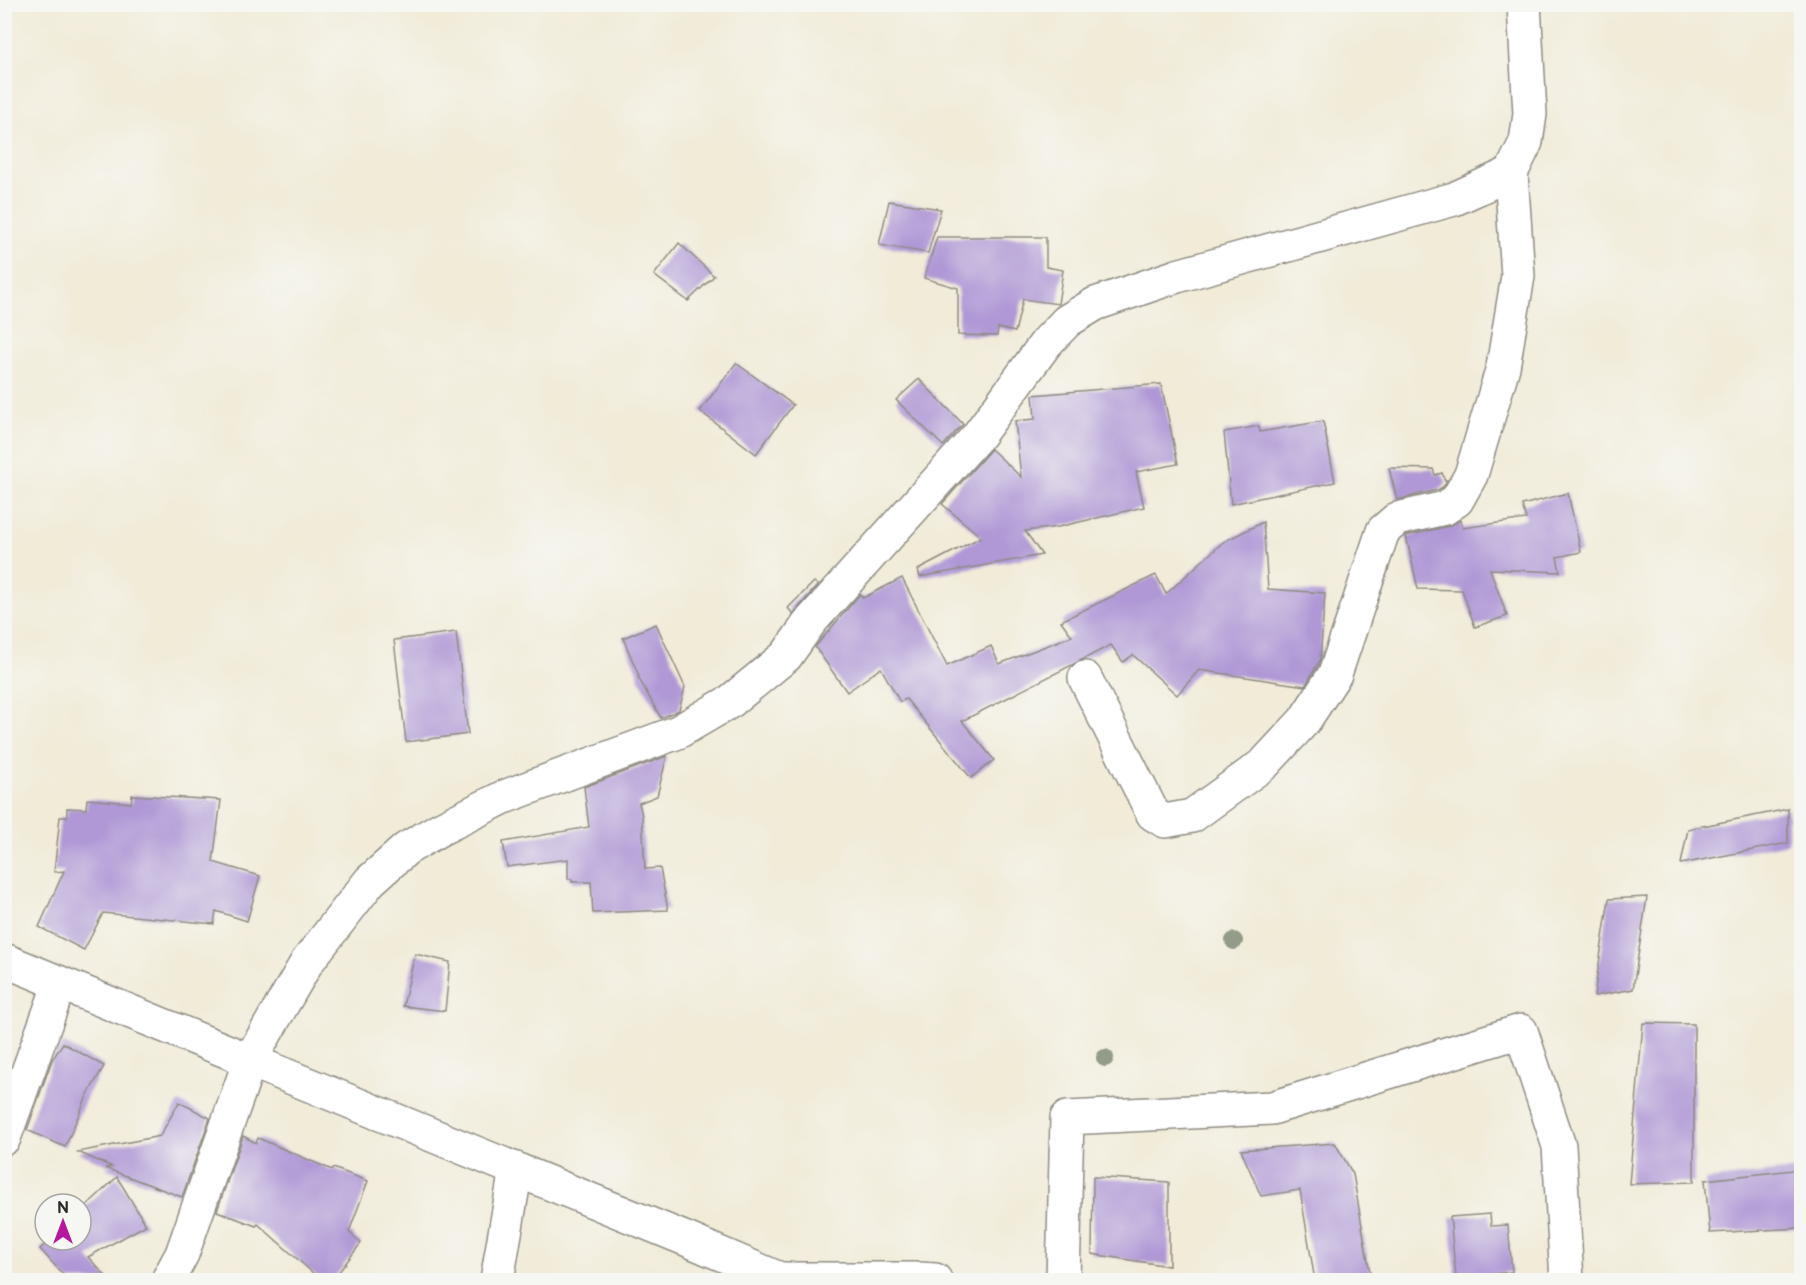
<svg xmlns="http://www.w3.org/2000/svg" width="1806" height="1285" viewBox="0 0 1806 1285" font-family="'Balsamiq Sans',sans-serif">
  <rect width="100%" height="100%" fill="#f6f6f2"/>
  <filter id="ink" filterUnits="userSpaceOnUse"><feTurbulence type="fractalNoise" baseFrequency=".0167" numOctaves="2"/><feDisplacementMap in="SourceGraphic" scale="12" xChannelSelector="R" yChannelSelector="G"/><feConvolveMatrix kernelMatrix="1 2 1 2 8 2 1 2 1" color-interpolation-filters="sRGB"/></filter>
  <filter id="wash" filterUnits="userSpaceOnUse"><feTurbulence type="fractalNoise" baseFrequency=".008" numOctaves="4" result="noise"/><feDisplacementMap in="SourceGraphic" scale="24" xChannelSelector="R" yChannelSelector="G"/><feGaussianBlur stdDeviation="1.35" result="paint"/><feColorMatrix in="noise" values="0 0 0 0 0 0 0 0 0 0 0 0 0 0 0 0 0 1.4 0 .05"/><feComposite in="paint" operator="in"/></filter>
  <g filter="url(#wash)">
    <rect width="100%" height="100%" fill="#f1ebd8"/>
    <g id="blocks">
      <!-- building -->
      <g fill="#af98d5">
        <polygon points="889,201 941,209 928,253 879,245"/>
        <polygon points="937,237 1046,237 1046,267 1063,270 1058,304 1023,299 1015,332 998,328 997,336 958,335 958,288 924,278"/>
        <polygon points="679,243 714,276 688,301 654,275"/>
        <polygon points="736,363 793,405 756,454 700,411"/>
        <polygon points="919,379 963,424 943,446 896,400"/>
        <polygon points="1161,384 1178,464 1136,472 1144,507 1058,527 1025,531 1042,555 920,577 918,570 981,537 942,504 991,449 1021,477 1015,421 1035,419 1033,395"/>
        <polygon points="1323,421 1335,482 1231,504 1224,432 1259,426 1260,432"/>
        <polygon points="1389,468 1433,469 1435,475 1442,473 1445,480 1447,480 1443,487 1437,490 1397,500"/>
        <polygon points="1568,493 1581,552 1557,557 1560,572 1490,569 1507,616 1475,627 1462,590 1418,589 1406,536 1449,526 1460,520 1463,528 1526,519 1522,505"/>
        <polygon points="1263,522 1268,589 1325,593 1320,660 1305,686 1199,670 1177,695 1133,655 1123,662 1111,645 962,721 994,760 971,778 906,699 900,702 881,668 847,692 815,647 860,594 863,598 902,578 947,666 991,646 999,664 1072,636 1061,621 1156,575 1166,594 1223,542"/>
        <polygon points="814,582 818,585 793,614 788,608"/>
        <polygon points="656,624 685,687 679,710 661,718 638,677 639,676 623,638"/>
        <polygon points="456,632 468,734 406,742 394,640"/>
        <polygon points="667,756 657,796 639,803 642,816 645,869 660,868 668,910 593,913 591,882 572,882 572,879 568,879 568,859 507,867 503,842 589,827 584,787"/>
        <polygon points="132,795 221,800 213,862 260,876 247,921 216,911 214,924 103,913 84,950 39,927 64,871 54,872 60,817 67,817 67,808 86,809 87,799 131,803"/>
        <polygon points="1788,809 1788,843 1681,864 1688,829"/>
        <polygon points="1647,897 1633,989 1594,996 1609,899"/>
        <polygon points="415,954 450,962 445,1011 403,1006"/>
        <polygon points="1643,1023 1694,1024 1694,1182 1629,1184"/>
        <polygon points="63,1043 104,1066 87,1096 65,1147 27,1130 52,1060"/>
        <polygon points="179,1102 210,1118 182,1197 105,1168 112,1167 78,1152 160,1136"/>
        <polygon points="243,1136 256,1143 258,1138 332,1170 333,1168 368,1181 349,1232 361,1243 332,1281 322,1281 258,1224 256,1226 217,1211"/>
        <polygon points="1335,1143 1353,1174 1371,1278 1315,1281 1300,1190 1261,1196 1241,1150"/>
        <polygon points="1802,1169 1802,1228 1710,1233 1705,1180"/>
        <polygon points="117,1177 146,1225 88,1257 110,1281 69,1281 40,1249 50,1240 81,1240 81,1211"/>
        <polygon points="1093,1177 1169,1182 1169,1266 1092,1254"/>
        <polygon points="1490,1214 1491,1226 1508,1225 1512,1272 1456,1278 1450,1217"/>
      </g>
    </g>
  </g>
  <g filter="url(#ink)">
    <use href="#blocks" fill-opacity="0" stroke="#8e8b82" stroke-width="1.5"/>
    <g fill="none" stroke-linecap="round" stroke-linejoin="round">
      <defs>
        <g id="minor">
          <polyline points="1085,678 1153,814 1165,821 1192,816 1264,764 1304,721 1335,674 1383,531 1397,519 1445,508 1457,500 1471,475 1503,367 1518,276 1511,173 1526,142 1530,114 1524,4"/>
          <polyline points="4,960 686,1239 782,1280"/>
          <polyline points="4,1138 60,983"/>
          <polyline points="779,1279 919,1279 935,1280"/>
          <polyline points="168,1280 182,1254 250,1060 307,962 370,881 406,849 440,829 504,797 678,732 731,701 786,656 810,622 977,437 1046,343 1067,321 1095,304 1177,276 1454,199 1511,173"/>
          <polyline points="497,1280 516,1169"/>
          <polyline points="1063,1280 1067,1118 1272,1108 1521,1031 1559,1146 1567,1280"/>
        </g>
      </defs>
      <!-- minor casing -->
      <use href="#minor" stroke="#8e8b82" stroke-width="36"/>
      <!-- minor -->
      <use href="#minor" stroke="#fff" stroke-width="33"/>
    </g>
    <!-- trees -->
    <g fill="#929c89">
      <circle cx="1234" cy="941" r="9"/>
      <circle cx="1105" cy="1058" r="9"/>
    </g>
  </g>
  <!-- margin -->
  <rect width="1806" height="1285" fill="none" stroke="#f6f6f2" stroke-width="24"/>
  <!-- north arrow -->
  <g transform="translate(63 1222)"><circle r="28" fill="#f6f6f2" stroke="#a5a5a2" stroke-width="1.5"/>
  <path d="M0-4.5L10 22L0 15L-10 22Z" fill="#b5179e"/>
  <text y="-9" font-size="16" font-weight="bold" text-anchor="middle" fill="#2b2b2b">N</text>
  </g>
</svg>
